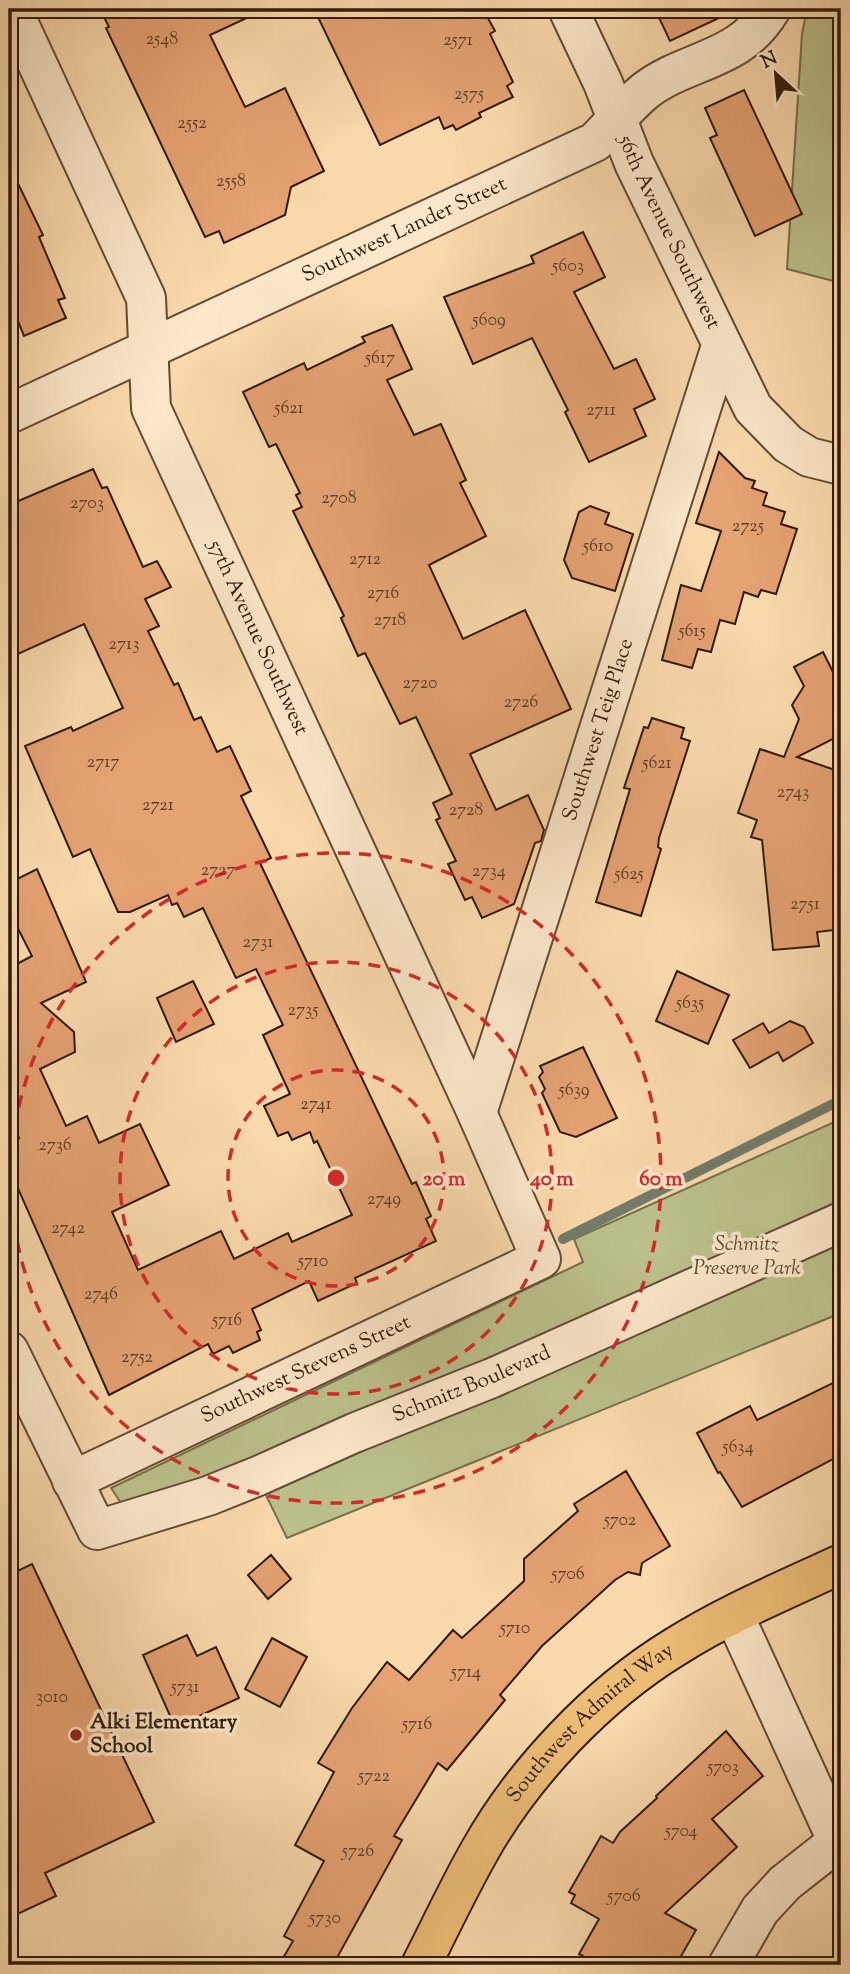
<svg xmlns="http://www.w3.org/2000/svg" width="850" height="1974" viewBox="0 0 850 1974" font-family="'Sorts Mill Goudy',serif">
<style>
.green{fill:#bbc08c;stroke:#766e4c;stroke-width:2}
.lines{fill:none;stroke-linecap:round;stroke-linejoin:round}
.stream{stroke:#737b68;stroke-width:10}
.building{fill:#e5a273;stroke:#301b0b;stroke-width:2}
.minor-casing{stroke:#624b34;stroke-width:42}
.major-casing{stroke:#301b0b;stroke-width:42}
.minor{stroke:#fce7ca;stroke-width:38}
.major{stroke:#edbd76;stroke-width:38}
.ring{fill:none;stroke:#d62828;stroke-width:3.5;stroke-dasharray:12 9}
.poi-dot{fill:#8f2418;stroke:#fce7ca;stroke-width:2.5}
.labels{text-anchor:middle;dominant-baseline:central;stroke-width:7;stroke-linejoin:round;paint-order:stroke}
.number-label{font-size:18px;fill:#5d3d25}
.street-label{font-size:21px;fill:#301b0b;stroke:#fce7ca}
.park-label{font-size:21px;font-style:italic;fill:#5a4d32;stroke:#fce7ca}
.poi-label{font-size:21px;font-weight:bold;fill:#301b0b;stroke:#fce7ca;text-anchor:start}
.centre{fill:#d62828;stroke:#fce7ca;stroke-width:3.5}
.ring-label{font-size:21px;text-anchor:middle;font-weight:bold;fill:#d62828;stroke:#fce7ca;stroke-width:7;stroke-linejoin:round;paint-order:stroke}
</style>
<rect width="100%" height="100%" fill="#fadaad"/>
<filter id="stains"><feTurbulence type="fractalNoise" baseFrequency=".00286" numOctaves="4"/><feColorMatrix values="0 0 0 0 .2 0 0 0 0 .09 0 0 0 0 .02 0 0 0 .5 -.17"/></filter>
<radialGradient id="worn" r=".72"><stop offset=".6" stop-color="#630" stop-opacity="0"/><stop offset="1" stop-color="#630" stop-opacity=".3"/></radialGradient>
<g class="green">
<polygon points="807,9 841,9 841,283 787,269 802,34"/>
<polygon points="841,1119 841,1313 287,1538 253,1469 125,1509 111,1488 583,1262 574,1239"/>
</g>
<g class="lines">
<polyline class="stream" points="563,1239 841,1100"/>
</g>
<g class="building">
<polygon points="100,9 266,9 210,35 245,107 285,88 324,171 291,187 285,215 224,243 219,231 205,237 106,28 109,27"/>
<polygon points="314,9 483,9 495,31 490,34 513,82 507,86 513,97 479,113 481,117 456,130 453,125 444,129 439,117 380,145"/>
<polygon points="655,9 738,9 670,41"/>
<polygon points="744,90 802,214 755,236 710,138 717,135 705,108"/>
<polygon points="9,165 43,235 39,237 65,298 58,300 66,318 24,336 9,299"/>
<polygon points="583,232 605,277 574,292 614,369 636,359 655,399 634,409 646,436 589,462 565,412 568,410 532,338 473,364 444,297 534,263 531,256"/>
<polygon points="392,325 412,369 387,380 414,435 441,424 466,480 460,483 486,536 429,565 463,639 525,610 571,709 470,754 496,810 528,795 544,830 541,841 535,843 514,904 482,918 472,897 465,900 448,864 456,861 436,820 440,818 433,803 452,794 416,717 400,724 365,653 358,656 341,618 344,616 293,511 302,507 296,495 300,493 276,444 269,447 243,392 304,363 307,370 365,342 362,337"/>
<polygon points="719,452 745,478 755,481 752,488 767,493 763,505 785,512 781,524 797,529 776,594 761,590 758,597 744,592 735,624 720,620 711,652 698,649 692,668 662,660 681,585 701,591 721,531 696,523"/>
<polygon points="93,469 102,488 107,487 143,567 157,561 171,587 145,599 159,626 148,631 174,685 178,683 194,720 201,717 217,752 230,746 251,791 241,796 271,858 260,863 412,1184 416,1182 431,1216 426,1219 436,1241 355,1278 357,1283 318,1301 309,1281 252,1309 261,1330 257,1332 260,1340 233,1353 229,1346 213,1354 208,1344 109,1395 9,1168 9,1142 19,1138 9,1114 9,968 32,956 9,911 9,883 37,869 86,982 41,1003 74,1032 75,1052 40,1069 66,1126 87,1116 99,1143 140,1124 169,1185 112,1212 138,1270 221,1231 234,1259 288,1233 292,1242 352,1215 317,1141 314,1143 310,1132 292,1140 288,1132 278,1136 264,1106 290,1094 263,1035 283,1025 256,969 236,978 203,908 184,917 177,903 172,905 168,895 130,912 118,912 90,849 73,857 25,746 71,727 73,731 123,708 84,624 9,658 9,505"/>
<polygon points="590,506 609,513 605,524 633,534 615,591 572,578 564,560 579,512"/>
<polygon points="823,652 841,688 841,735 797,757 841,772 841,929 817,932 819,946 773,950 762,840 751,837 757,820 738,813 760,749 784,757 799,719 792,705 804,686 794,667"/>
<polygon points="652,718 684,728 681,738 690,741 659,838 658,847 661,849 641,916 596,902 630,789 624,788 644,727 648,728"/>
<polygon points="677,971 729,995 708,1044 656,1021"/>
<polygon points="193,981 214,1024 176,1042 157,998"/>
<polygon points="790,1021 804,1027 813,1043 783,1061 778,1052 750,1068 733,1040 763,1023 769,1033"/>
<polygon points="583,1047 617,1118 576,1137 560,1132 542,1093 545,1089 539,1077 543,1072 540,1066"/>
<polygon points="841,1379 841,1455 742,1507 720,1472 718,1473 697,1433 750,1406 757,1420"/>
<polygon points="626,1471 670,1546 642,1563 640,1575 628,1572 615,1580 542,1646 500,1695 505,1700 447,1770 438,1763 394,1836 402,1840 333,1965 279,1965 293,1941 284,1936 324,1861 295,1845 334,1772 318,1763 352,1708 387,1662 409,1680 453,1630 462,1638 524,1581 524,1559 578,1511 574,1504"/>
<polygon points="271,1555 291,1579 268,1599 248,1575"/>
<polygon points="32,1564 154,1822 45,1873 56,1896 9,1918 9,1575"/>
<polygon points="187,1635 197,1656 216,1647 239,1698 175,1727 143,1655"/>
<polygon points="272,1638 307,1657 280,1707 245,1689"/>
<polygon points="726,1731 763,1776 712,1819 737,1847 665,1913 696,1930 676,1965 578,1965 583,1956 579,1954 599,1919 571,1903 575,1895 569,1892 601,1836 613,1843 620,1832 657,1798 656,1796"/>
</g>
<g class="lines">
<g class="minor-casing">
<g id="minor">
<path id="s1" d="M 12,9 L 146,298 L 151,408 L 477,1113 L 541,1259 L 72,1481"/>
<path id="s2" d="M 568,9 L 603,83 L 634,163 L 753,408 L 788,444 L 809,457 L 841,465"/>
<path id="s3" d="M 9,414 L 595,142 C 611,126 627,106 645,91 C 688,58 740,62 771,9"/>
<path id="s4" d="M 477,1113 L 721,346"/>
<path id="s5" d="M 9,1351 L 97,1530 L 208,1496 L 258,1476 L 354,1433 L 492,1378 L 841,1222"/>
<polyline points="734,1615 841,1849"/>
<polyline points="728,1965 760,1910 785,1883 841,1839"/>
</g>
</g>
<g class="major-casing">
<g id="major">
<path id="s6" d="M 421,1965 C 440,1928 458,1889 479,1852 C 523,1773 598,1694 675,1647 C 727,1614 785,1590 841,1564"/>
</g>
</g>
<use href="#minor" class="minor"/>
<use href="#major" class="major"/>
</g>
<g class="ring">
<circle cx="336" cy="1178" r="108"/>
<circle cx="336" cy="1178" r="216"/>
<circle cx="336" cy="1178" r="325"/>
</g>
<circle class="poi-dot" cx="76" cy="1735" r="7"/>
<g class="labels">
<g class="number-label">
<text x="162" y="40">2548</text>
<text x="458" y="41">2571</text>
<text x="469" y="95">2575</text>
<text x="192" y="124">2552</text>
<text x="231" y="182">2558</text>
<text x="568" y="267">5603</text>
<text x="489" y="321">5609</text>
<text x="380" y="359">5617</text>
<text x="289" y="409">5621</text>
<text x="601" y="411">2711</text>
<text x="339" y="499">2708</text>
<text x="87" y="504">2703</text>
<text x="748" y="527">2725</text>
<text x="598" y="547">5610</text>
<text x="365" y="560">2712</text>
<text x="383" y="594">2716</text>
<text x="390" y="621">2718</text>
<text x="692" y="632">5615</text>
<text x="124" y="645">2713</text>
<text x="420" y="684">2720</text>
<text x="521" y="703">2726</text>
<text x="103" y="763">2717</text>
<text x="657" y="764">5621</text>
<text x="793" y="793">2743</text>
<text x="158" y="806">2721</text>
<text x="466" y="811">2728</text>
<text x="218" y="871">2727</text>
<text x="489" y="872">2734</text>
<text x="629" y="875">5625</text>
<text x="805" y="905">2751</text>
<text x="258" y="943">2731</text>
<text x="690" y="1004">5635</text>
<text x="303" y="1011">2735</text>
<text x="574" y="1091">5639</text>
<text x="316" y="1105">2741</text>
<text x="55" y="1146">2736</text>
<text x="384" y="1200">2749</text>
<text x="68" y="1229">2742</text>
<text x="313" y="1262">5710</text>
<text x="101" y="1295">2746</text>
<text x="227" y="1321">5716</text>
<text x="137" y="1358">2752</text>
<text x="738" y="1448">5634</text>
<text x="620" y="1521">5702</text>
<text x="568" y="1575">5706</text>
<text x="515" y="1629">5710</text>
<text x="466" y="1673">5714</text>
<text x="185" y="1688">5731</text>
<text x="52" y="1698">3010</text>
<text x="417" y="1725">5716</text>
<text x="723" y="1768">5703</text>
<text x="374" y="1777">5722</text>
<text x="681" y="1832">5704</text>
<text x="358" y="1852">5726</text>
<text x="624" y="1897">5706</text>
<text x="325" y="1919">5730</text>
</g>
<g class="street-label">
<text stroke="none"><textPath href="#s3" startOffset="436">Southwest Lander Street</textPath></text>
<text stroke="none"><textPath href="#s2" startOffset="245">56th Avenue Southwest</textPath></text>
<text stroke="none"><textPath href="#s1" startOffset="682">57th Avenue Southwest</textPath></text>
<text stroke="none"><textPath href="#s4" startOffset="402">Southwest Teig Place</textPath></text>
<text transform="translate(306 1370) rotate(-25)">Southwest Stevens Street</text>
<text stroke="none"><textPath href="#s5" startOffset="602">Schmitz Boulevard</textPath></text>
<text stroke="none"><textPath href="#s6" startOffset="299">Southwest Admiral Way</textPath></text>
</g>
<g class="park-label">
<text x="747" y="1245">Schmitz<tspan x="747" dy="24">Preserve Park</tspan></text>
</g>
<g class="poi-label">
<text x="90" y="1723">Alki Elementary<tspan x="90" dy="24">School</tspan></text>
</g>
</g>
<circle cx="336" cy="1178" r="10" class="centre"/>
<g class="ring-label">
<text x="444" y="1185">20 m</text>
<text x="552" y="1185">40 m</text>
<text x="661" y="1185">60 m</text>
</g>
<rect width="850" height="1974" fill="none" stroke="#fadaad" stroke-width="35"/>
<rect x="10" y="10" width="829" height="1953" fill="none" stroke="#301b0b" stroke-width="3.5"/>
<rect x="18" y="18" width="815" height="1939" fill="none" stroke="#301b0b" stroke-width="2"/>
<g transform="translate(776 74) rotate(334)" stroke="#fce7ca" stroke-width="5" paint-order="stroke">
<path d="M0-5L12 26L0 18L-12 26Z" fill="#301b0b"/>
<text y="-10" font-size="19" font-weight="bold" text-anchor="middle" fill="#301b0b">N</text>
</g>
<rect width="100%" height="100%" filter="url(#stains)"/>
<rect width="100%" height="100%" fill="url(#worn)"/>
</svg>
